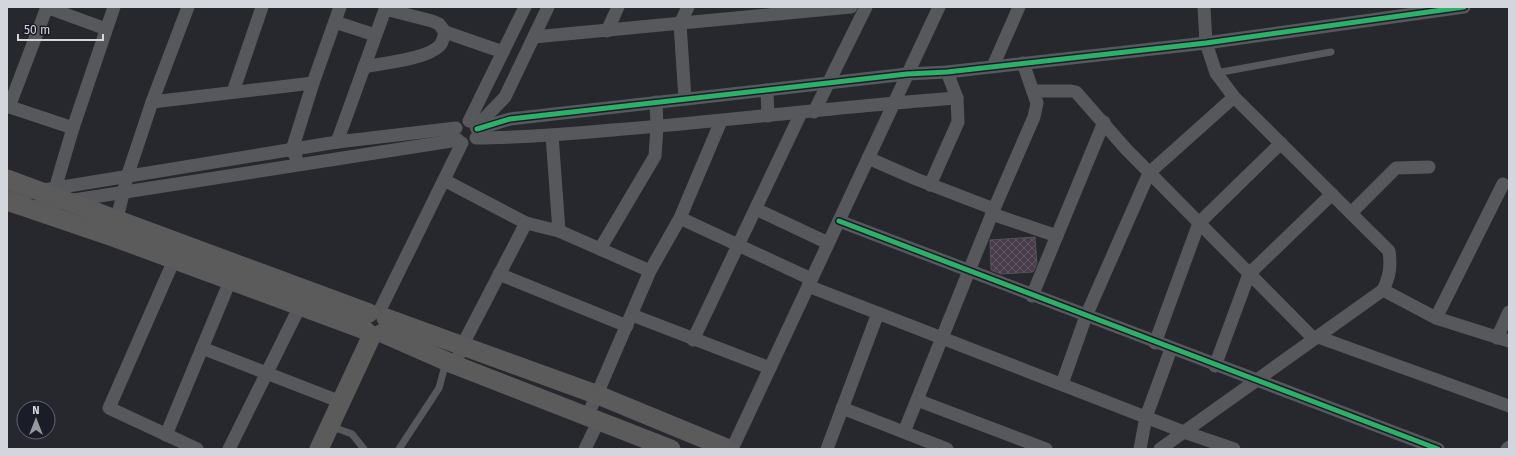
<svg xmlns="http://www.w3.org/2000/svg" width="1516" height="456" viewBox="0 0 1516 456" font-family="'Fira Sans',sans-serif">
<style>
.building{fill:url(#building-cross-hatch);stroke:#545357}
.lines{fill:none;stroke-linecap:round;stroke-linejoin:round}
.lane{stroke:#56585c;stroke-width:7}
.street{stroke:#56585c;stroke-width:13}
.secondary{stroke:#5c5b5c;stroke-width:19}
.cycleway-casing{stroke:#1a1d28;stroke-width:8}
.cycleway{stroke:#2db169;stroke-width:5}
</style>
<defs>
<pattern id="building-cross-hatch" width="8" height="8" patternUnits="userSpaceOnUse"><rect width="8" height="8" fill="#483c4a"/><path d="M0 0l8 8M0 8l8-8" fill="none" stroke="#625764"/></pattern>
</defs>
<rect width="100%" height="100%" fill="#26282e"/>
<polygon class="building" points="1035,237 1037,264 1033,272 1001,274 991,270 990,240"/>
<g class="lines">
<g class="lane">
<polyline points="1216,73 1331,52"/>
<polyline points="330,426 352,434 364,449"/>
<polyline points="399,449 439,388 446,362"/>
</g>
<g class="street">
<polyline points="46,7 106,29"/>
<polyline points="335,22 375,35"/>
<polyline points="607,31 618,7"/>
<polyline points="445,32 503,52"/>
<polyline points="534,37 851,7"/>
<polyline points="993,66 1019,7"/>
<path d="M 364,67 C 383,63 430,59 441,44 C 443,40 444,36 445,32 L 439,24 L 432,21 L 385,9"/>
<polyline points="767,90 768,116"/>
<polyline points="1033,91 1071,91 1076,92 1126,149 1314,339"/>
<polyline points="233,92 262,7"/>
<polyline points="685,99 680,24 688,7"/>
<polyline points="152,102 313,83"/>
<polyline points="7,106 73,128"/>
<polyline points="9,107 47,7"/>
<polyline points="814,112 866,7"/>
<polyline points="469,121 525,7"/>
<polyline points="476,127 505,97 548,7"/>
<polyline points="477,129 510,119 907,74 947,72 1206,43 1464,7"/>
<polyline points="552,135 559,231"/>
<path d="M 476,138 C 522,138 567,134 613,130 C 728,121 842,106 957,98"/>
<polyline points="337,142 386,7"/>
<polyline points="296,157 292,150 313,83 340,7"/>
<polyline points="868,158 916,179 994,209"/>
<polyline points="444,180 526,223 559,231 650,271"/>
<polyline points="930,185 958,122 957,98 947,72"/>
<polyline points="55,189 73,128 114,7"/>
<polyline points="7,196 337,142 456,128"/>
<polyline points="29,207 458,140"/>
<polyline points="756,209 828,243"/>
<polyline points="1351,213 1396,168 1429,167"/>
<polyline points="992,214 1057,236"/>
<polyline points="680,218 811,279"/>
<polyline points="839,221 1438,449"/>
<polyline points="115,227 127,177 152,102 188,7"/>
<polyline points="600,249 655,156 657,127 656,102"/>
<polyline points="174,260 109,408 197,449"/>
<polyline points="499,274 627,326"/>
<polyline points="808,286 1184,432 1234,449"/>
<polyline points="1383,290 1436,318 1509,341"/>
<polyline points="1032,296 1104,122"/>
<polyline points="379,312 462,143"/>
<polyline points="632,315 770,368"/>
<polyline points="1436,318 1503,184"/>
<polyline points="1318,337 1509,406"/>
<polyline points="1497,338 1509,312"/>
<polyline points="693,340 801,113"/>
<polyline points="1155,343 1199,223 1281,143"/>
<polyline points="202,348 341,402"/>
<polyline points="455,365 462,346 526,223"/>
<polyline points="1215,366 1249,274 1332,194"/>
<polyline points="1062,384 1086,316 1149,173 1234,97"/>
<polyline points="917,400 1046,449"/>
<polyline points="842,408 947,449"/>
<polyline points="588,415 650,271 680,218 721,121"/>
<polyline points="904,432 994,209 1034,117 1037,103 1023,63"/>
<polyline points="166,435 230,281"/>
<polyline points="229,449 300,306"/>
<polyline points="585,449 599,420"/>
<polyline points="732,449 939,7"/>
<polyline points="827,449 878,313"/>
<polyline points="1140,449 1146,417 1171,349"/>
<path d="M 1160,449 L 1383,290 C 1390,276 1391,266 1389,251 L 1234,97 L 1216,73 L 1206,43 L 1204,7"/>
<polyline points="1507,449 1509,447"/>
</g>
<g class="secondary">
<polyline points="7,179 369,313"/>
<polyline points="7,201 113,237 365,330"/>
<polyline points="386,318 598,395 729,449"/>
<polyline points="382,333 455,365 671,449"/>
<polyline points="319,449 372,335"/>
</g>
<g class="cycleway-casing">
<g id="cycleway">
<polyline points="477,129 510,119 907,74 947,72 1206,43 1464,7"/>
<polyline points="839,221 1438,449"/>
</g>
</g>
<use href="#cycleway" class="cycleway"/>
</g>
<rect width="1516" height="456" fill="none" stroke="#d4d6de" stroke-width="16"/>
<g transform="translate(36 420)"><circle r="19" fill="#1a1d28" stroke="#646771"/>
<path d="M0-3L7 15L0 10L-7 15Z" fill="#9799a0"/>
<text y="-6" font-size="11" font-weight="bold" text-anchor="middle" fill="#d4d6de">N</text>
</g>
<path d="M18 34v6h85v-6" fill="none" stroke="#d4d6de" stroke-width="2"/>
<text x="24" y="34" font-size="12" fill="#d4d6de" stroke="#1a1d28" stroke-width="3" paint-order="stroke">50 m</text>
</svg>
